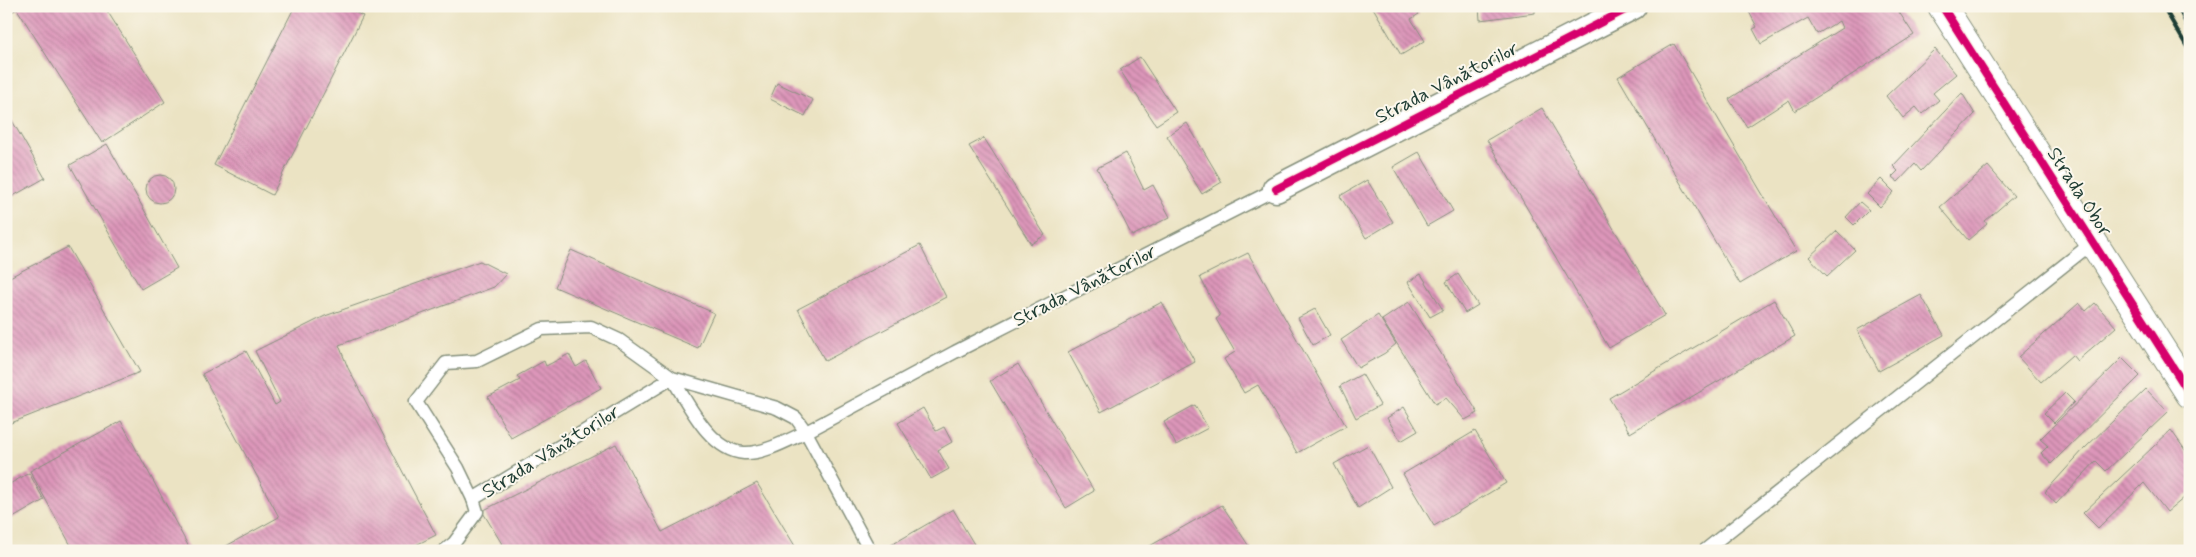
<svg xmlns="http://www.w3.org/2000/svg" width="2196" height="557" viewBox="0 0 2196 557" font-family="Mynerve,sans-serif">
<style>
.building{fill:url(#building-back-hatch)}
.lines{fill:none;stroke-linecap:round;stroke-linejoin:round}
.service-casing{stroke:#85907c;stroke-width:15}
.minor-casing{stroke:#85907c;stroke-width:29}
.tertiary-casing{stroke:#85907c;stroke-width:30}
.service{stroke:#fff;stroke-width:12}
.minor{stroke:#fff;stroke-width:26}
.tertiary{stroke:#fff;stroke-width:28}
.rail{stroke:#1f3d34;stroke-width:4}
.cycleway-casing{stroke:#fbf7ec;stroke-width:11}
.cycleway{stroke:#d6006c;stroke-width:8}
.labels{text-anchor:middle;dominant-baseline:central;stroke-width:4;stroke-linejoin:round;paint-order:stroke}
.street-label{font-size:20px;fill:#1f3d34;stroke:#fbf7ec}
</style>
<defs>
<pattern id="building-back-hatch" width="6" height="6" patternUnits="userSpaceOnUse" patternTransform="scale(1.25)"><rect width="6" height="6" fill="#dd96ba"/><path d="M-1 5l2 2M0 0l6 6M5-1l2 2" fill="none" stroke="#b37c98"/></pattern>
</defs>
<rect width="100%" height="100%" fill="#fbf7ec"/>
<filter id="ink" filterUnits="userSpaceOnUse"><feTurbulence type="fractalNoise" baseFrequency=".02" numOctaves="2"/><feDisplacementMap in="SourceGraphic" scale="10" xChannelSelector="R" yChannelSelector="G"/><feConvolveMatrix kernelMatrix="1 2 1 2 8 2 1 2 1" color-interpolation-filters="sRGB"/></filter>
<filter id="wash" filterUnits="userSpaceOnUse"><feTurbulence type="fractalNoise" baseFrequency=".0096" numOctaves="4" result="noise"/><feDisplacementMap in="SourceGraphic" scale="20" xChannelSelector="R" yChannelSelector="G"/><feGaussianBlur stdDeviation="1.12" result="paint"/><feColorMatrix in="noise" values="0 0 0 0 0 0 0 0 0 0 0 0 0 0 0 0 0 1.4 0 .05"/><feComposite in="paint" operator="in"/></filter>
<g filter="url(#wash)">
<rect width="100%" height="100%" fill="#ebe3c3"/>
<g id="blocks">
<g class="building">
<polygon points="6,6 104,6 165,102 102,143 17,9 6,15"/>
<polygon points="295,6 343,6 363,16 272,195 214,165"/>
<polygon points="1372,6 1414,6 1419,14 1411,19 1425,41 1401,55"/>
<polygon points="1479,6 1535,6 1535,13 1480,20"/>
<polygon points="1746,6 1895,6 1914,35 1795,111 1789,100 1747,127 1729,99 1842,28 1839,21 1817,34 1808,18 1761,44 1753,29 1757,27"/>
<polygon points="1674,44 1796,251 1740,284 1618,77"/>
<polygon points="1935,49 1956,74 1933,93 1939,100 1922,114 1916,107 1903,118 1886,96"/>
<polygon points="1140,57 1176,112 1156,125 1120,70"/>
<polygon points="777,83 813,100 805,116 770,99"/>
<polygon points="1962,93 1975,114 1921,171 1915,164 1898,182 1892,177 1898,171 1893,166"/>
<polygon points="1542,108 1665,315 1609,348 1487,140"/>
<polygon points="6,110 45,178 6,200"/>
<polygon points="1187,123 1222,182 1202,194 1167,136"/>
<polygon points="984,138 1045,235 1031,244 969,146"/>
<polygon points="107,144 177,268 141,289 70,165"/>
<polygon points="1419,152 1453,211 1427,226 1393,167"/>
<polygon points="1126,153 1144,190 1153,185 1170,217 1132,236 1097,168"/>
<polygon points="1988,166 2014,196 1985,221 1987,224 1968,240 1940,207"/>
<circle cx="160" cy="189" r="14"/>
<polygon points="1881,179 1894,192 1880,207 1867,194"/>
<polygon points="1367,180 1393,222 1366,238 1340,196"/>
<polygon points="1860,202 1869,210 1854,225 1846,217"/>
<polygon points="1837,231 1855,250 1827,276 1809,257"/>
<polygon points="920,245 946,297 825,361 798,309"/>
<polygon points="68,247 140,372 6,425 6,279"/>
<polygon points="571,250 714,313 698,348 555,287"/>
<polygon points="1248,253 1346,426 1297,453 1258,385 1244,393 1224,359 1235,352 1216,319 1220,316 1200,277"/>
<polygon points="480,261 506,274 494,287 339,345 348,368 436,535 404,551 217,551 279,517 202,374 246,351 275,405 280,402 255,351 325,316"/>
<polygon points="1421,274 1443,310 1430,317 1408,282"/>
<polygon points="1458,274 1478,305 1465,313 1446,282"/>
<polygon points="1921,295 1944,335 1879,371 1857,330"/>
<polygon points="1774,300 1795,336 1630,433 1609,398"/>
<polygon points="1162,302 1195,362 1101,412 1068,352"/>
<polygon points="1409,302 1478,413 1465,420 1446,398 1435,404 1382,320"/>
<polygon points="2079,303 2086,311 2095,303 2116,327 2077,361 2072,355 2041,382 2018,357"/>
<polygon points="1315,309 1330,335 1313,345 1298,318"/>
<polygon points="1378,315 1396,344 1385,353 1358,368 1341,340"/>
<polygon points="569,354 576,367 586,361 601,388 511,438 488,397 520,380 517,376 544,361 546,366"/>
<polygon points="2122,358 2140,376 2051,464 2041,453 2048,446 2040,439"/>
<polygon points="1018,364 1094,491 1066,508 990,381"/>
<polygon points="1362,374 1380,405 1356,418 1340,386"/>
<polygon points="2146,389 2168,412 2106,471 2096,461 2056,504 2045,492 2084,449"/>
<polygon points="2065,393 2074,402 2054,423 2044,413"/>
<polygon points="1195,405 1208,428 1176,445 1164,422"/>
<polygon points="1404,407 1418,431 1401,441 1387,418"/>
<polygon points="923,408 936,431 944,427 952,442 938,450 949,469 931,479 898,423"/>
<polygon points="121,421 191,551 74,551 30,471"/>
<polygon points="2171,430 2190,457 2190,493 2167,512 2144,483 2098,528 2083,513"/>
<polygon points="1475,431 1506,483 1434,526 1403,474"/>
<polygon points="616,444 662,532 757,483 798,551 490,551 502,544 482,511"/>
<polygon points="1368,445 1391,487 1358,508 1334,464"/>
<polygon points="29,473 44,500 6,522 6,486"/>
<polygon points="1222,505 1252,551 1141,551"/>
<polygon points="953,509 978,551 881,551"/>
</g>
</g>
</g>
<g filter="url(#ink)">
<use href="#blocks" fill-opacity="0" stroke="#85907c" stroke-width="1"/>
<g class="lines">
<g class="service-casing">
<g id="service">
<polyline points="444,551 454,543 477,512 473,499"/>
<path d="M 870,551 L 806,432 C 788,440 764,454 744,453 C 710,451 688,403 672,378 L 473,499 L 458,468 L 416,402 L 446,363 L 477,361 L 542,329 L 591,327 L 619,340 L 672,378 L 777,408 L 796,418 L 806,432 L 955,352 L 1276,189"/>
<polyline points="1704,551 2092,243"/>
</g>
</g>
<g class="minor-casing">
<polyline id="minor" points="1276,189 1633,6"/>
</g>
<g class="tertiary-casing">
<polyline id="tertiary" points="1942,6 2190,394"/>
</g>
<use href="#service" class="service"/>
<use href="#minor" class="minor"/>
<use href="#tertiary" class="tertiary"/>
<g class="rail">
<polyline points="2163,6 2190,52"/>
<polyline points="2178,6 2190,33"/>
</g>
<g class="cycleway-casing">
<g id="cycleway">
<polyline points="1942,6 2190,394"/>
<polyline points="1276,189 1633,6"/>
</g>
</g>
<use href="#cycleway" class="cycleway"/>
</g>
</g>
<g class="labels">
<g class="street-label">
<text transform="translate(1447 83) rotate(-27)">Strada Vânătorilor</text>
<text transform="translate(2079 192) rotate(57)">Strada Obor</text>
<text transform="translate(1085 286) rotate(-27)">Strada Vânătorilor</text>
<text transform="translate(551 452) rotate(-32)">Strada Vânătorilor</text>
</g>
</g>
<rect width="2196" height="557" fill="none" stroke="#fbf7ec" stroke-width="25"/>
</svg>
